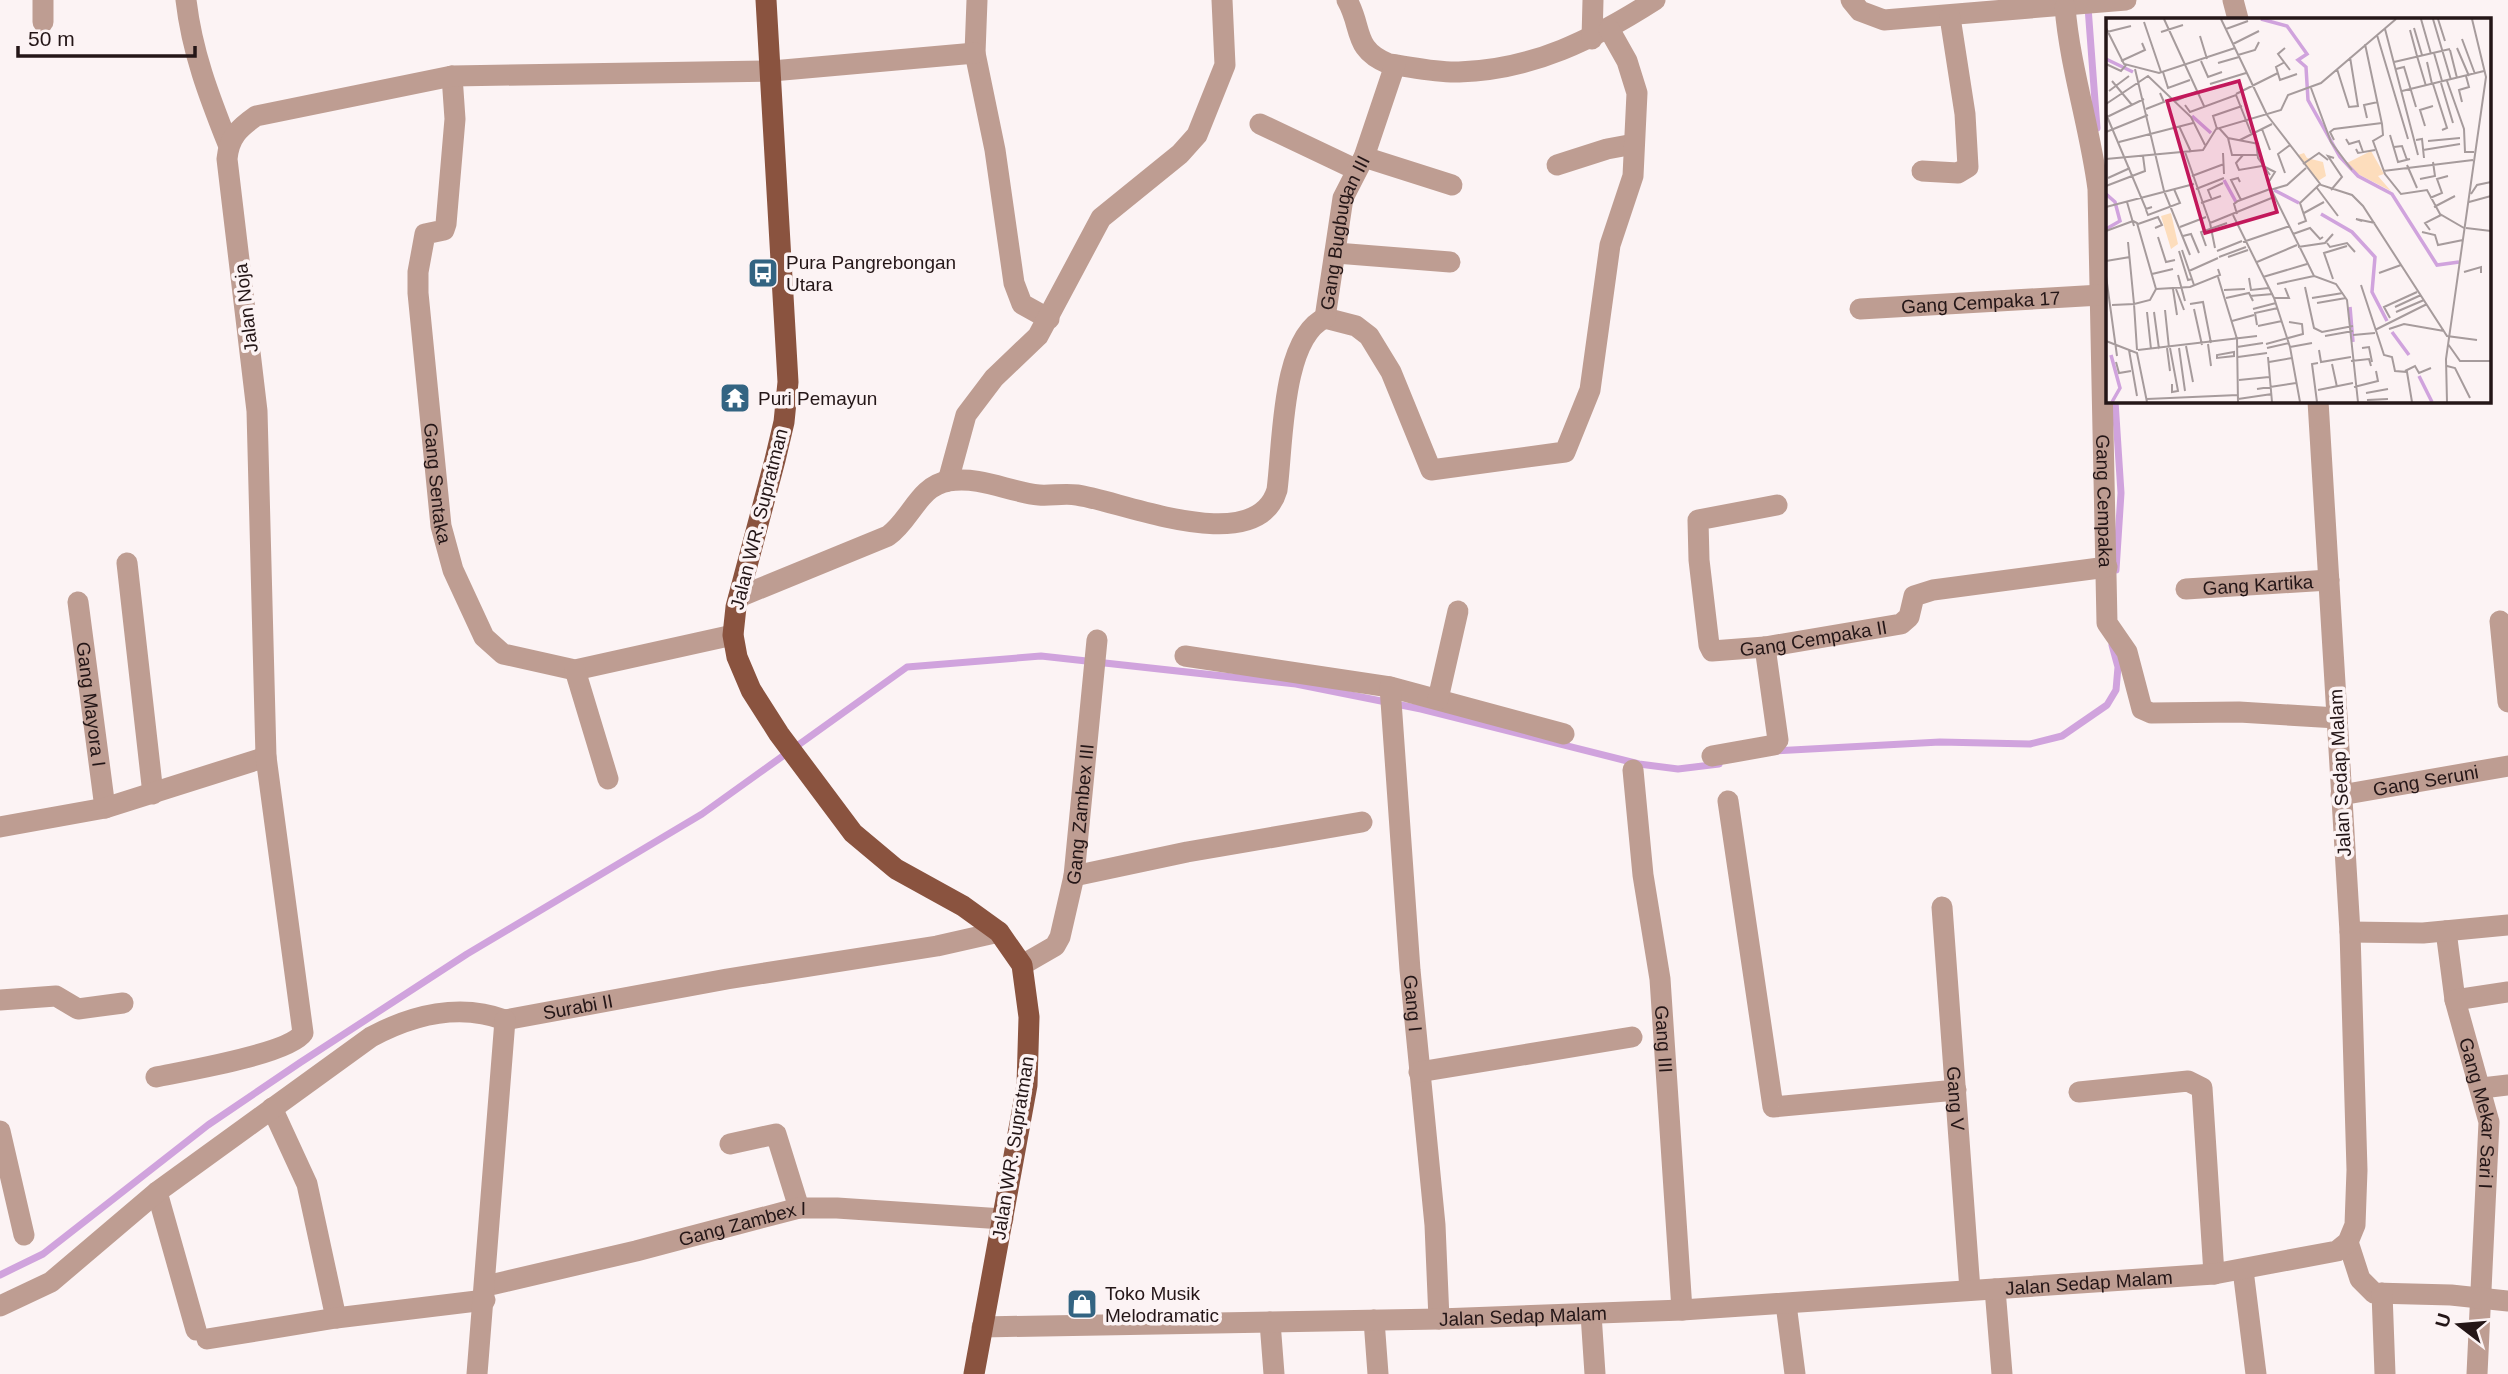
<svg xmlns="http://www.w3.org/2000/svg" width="2508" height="1374" viewBox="0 0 2508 1374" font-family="Arial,sans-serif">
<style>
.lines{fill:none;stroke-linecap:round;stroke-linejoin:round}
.stream{stroke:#d0a3dd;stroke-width:7}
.minor{stroke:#be9d92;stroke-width:21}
.major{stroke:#8a533f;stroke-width:21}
.labels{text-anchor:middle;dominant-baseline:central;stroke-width:7;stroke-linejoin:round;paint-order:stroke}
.street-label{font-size:19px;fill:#241617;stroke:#fcf3f4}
.poi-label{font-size:19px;fill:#241617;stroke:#fcf3f4;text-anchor:start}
.inset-river{fill:none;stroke:#d0a3dd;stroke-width:3.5}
.inset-road{fill:none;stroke:#a69b9c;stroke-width:2}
.view{fill:#c2185b;fill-opacity:0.15;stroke:#c2185b;stroke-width:3.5}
.inset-edge{fill:none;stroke:#241617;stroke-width:3.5}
</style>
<rect width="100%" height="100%" fill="#fcf3f4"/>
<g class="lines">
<g class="stream">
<polyline points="2088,7 2097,128"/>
<polyline points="2115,401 2121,493 2116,570"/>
<polyline points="1774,751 1940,742 2030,744 2062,736 2107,705 2116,690 2118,667 2112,645"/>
<polyline points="0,1275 43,1254 208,1125 301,1062 467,954 702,814 907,667 1041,656 1296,684 1421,709 1639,764 1678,769 1719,764"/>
</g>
<g class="minor">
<polyline points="43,0 43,22"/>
<path d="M 186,0 C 192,52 209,96 228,144"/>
<polyline points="977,0 975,53 995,150 1014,283 1022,304 1049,319"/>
<path d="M 1347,0 C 1363,28 1352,49 1389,64 C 1412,67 1436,73 1459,72 C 1533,70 1594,39 1655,0"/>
<polyline points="1851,0 1860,11 1884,20 2126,0"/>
<polyline points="2233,0 2238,19"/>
<path id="s1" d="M 2065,7 C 2070,68 2090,127 2098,189 L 2107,623 L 2127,652 L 2142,709 L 2151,713 L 2239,712 L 2337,718"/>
<polyline points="1592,39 1593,0"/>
<path id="s2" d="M 452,76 L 455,119 L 446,224 L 444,230 L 425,234 L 418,272 L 418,293 L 441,526 L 453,570 L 484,637 L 503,654 L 575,670 L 733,635"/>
<polyline points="1260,124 1355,169"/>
<polyline points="1364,157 1452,185"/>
<polyline points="1557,165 1607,149 1634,144"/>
<polyline points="1922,171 1958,173 1968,167 1965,114 1950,17"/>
<polyline points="1336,253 1450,262"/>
<path id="s3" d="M 1860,309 L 2101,295"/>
<polyline points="1325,318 1356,326 1369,336 1391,372 1431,470 1565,452 1590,390 1610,245 1633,176 1637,93 1627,61 1609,29"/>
<path id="s4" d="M 1325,318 L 1343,198 L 1364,157 L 1395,65"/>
<polyline points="948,481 966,415 994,378 1038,336 1101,218 1180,154 1197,135 1225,65 1222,0"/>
<path id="s5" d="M 1777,505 L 1698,520 L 1699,560 L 1709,645 L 1712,651 L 1765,647 L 1901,624 L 1909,617 L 1914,596 L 1933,590 L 2107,567"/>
<polyline points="127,563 153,794"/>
<path id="s6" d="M 2186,589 L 2329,580"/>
<path d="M 739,597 L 888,536 C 911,520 919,485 949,481 C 981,476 1009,492 1039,495 C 1051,496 1064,493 1077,495 C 1124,502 1257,559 1277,490 C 1283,446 1281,338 1325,318"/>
<path id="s7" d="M 78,602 L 105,808"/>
<polyline points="2500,621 2508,702"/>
<polyline points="1185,656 1390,687 1564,734"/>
<polyline points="575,670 608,779"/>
<path id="s8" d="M 1390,687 L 1410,970 L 1435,1225 L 1439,1319"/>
<polyline points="1438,699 1458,611"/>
<polyline points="1712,756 1774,745 1778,740 1765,647"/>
<path id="s9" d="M 1633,770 L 1643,875 L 1660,979 L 1682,1310"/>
<path id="s10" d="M 2341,795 L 2508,766"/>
<polyline points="1728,801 1773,1107 1956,1090"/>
<polyline points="0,827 105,808 266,757"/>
<polyline points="1074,876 1187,852 1362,822"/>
<path id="s11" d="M 1942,907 L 1970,1290"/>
<path id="s12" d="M 2446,931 L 2455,1000 L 2489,1122 L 2477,1374"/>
<polyline points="2350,932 2423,933 2508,925"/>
<path id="s13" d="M 1022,965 L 1055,946 L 1060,937 L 1074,876 L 1097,640"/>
<polyline points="0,1000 56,996 78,1009 123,1003"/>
<polyline points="2455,1000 2508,992"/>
<path id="s14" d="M 505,1020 L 727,979 L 937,946 L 999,932"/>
<polyline points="1419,1072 1632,1037"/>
<path d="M 156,1077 C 185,1071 289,1054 303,1033 L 266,757 L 257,411 L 227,159 C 229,137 239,128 256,116 L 452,76 L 772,71 L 975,53"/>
<polyline points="2482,1088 2508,1085"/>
<polyline points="2079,1092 2188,1081 2202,1088 2214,1274"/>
<polyline points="272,1108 307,1184 336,1318"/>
<polyline points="0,1131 24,1235"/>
<polyline points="730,1144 776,1134 799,1208"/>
<polyline points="157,1192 196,1330"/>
<polyline points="2348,1242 2360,1279 2374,1293 2451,1295 2508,1301"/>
<polyline points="2243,1270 2256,1374"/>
<path id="s15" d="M 486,1286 L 636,1251 L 799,1208 L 837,1208 L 1003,1219"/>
<polyline points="1995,1289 2002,1374"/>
<polyline points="2382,1293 2385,1374"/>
<polyline points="1786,1304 1795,1374"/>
<path d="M 0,1306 L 51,1282 L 157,1192 L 371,1037 C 412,1015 460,1003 505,1020"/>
<polyline points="1591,1314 1595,1374"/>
<polyline points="1374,1320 1378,1374"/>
<polyline points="1270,1322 1274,1374"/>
<path id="s16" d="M 982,1327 L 1439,1319 L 1682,1310 L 2214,1274 L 2337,1251 L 2348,1242 L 2355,1225 L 2357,1170 L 2350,932 L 2318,401"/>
<polyline points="207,1339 336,1318 485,1300"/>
<polyline points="477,1374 505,1020"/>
</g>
<polyline class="major" points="766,0 788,382 784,422 775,460 736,607 733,635 737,657 751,690 779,734 853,833 896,869 963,906 999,932 1022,965 1029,1017 1027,1085 974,1374"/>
</g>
<defs>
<g id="bus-square" transform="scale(1.575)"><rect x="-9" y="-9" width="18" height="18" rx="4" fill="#336482" stroke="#fcf3f4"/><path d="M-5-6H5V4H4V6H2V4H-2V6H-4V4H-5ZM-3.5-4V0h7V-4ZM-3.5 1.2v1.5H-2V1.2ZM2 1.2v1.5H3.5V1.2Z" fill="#fff"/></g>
<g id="temple-square" transform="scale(1.575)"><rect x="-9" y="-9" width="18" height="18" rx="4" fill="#336482" stroke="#fcf3f4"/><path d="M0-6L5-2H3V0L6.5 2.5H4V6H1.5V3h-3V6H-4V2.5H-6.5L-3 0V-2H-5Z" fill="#fff"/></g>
<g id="shop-square" transform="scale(1.575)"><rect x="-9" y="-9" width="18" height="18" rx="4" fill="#336482" stroke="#fcf3f4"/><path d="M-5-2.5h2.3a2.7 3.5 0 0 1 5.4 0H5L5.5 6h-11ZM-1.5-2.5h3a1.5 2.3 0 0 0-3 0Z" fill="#fff"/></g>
</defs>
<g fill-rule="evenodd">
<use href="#bus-square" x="763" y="273"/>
<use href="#temple-square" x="735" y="398"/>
<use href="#shop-square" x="1082" y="1304"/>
</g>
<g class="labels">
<g class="street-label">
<text stroke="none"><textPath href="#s4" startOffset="88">Gang Bugbugan III</textPath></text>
<text stroke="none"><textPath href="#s3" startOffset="121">Gang Cempaka 17</textPath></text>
<text transform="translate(246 308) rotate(-97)">Jalan Noja</text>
<text stroke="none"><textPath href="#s2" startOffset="425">Gang Sentaka</textPath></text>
<text stroke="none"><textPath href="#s1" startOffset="497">Gang Cempaka</textPath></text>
<text transform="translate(759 519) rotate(-76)">Jalan WR. Supratman</text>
<text stroke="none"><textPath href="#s6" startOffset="72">Gang Kartika</textPath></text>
<text stroke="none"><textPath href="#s5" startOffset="315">Gang Cempaka II</textPath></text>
<text stroke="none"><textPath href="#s7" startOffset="103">Gang Mayora I</textPath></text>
<text transform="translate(2340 773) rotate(-93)">Jalan Sedap Malam</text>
<text stroke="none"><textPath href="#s10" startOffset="86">Gang Seruni</textPath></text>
<text stroke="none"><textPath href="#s13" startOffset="173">Gang Zambex III</textPath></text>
<text stroke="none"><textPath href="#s8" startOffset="317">Gang I</textPath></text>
<text stroke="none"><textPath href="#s14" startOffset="74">Surabi II</textPath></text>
<text stroke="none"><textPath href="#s9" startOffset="271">Gang III</textPath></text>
<text stroke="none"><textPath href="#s11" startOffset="192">Gang V</textPath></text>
<text stroke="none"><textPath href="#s12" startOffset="186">Gang Mekar Sari I</textPath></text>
<text transform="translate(1013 1148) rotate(-81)">Jalan WR. Supratman</text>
<text stroke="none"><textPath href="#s15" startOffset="264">Gang Zambex I</textPath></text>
<text stroke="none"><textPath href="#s16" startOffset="1108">Jalan Sedap Malam</textPath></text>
<text stroke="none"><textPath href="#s16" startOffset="541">Jalan Sedap Malam</textPath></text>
</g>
<g class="poi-label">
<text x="786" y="262">Pura Pangrebongan<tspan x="786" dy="22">Utara</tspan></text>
<text x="758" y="398">Puri Pemayun</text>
<text x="1105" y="1293">Toko Musik<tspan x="1105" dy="22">Melodramatic</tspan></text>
</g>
</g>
<g transform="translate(2106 18)">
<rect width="385" height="385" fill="#fcf3f4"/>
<path d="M 265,133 L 278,156 L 272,158 L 285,173 L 248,154 L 241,145 ZM 198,135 L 201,140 L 217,144 L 220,158 L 212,163 L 192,137 ZM 65,195 L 72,226 L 65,231 L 55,198 Z" fill="#fdddbc"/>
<path class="inset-river" d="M 155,1 L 181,8 L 201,36 L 192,42 L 200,49 L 202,82 L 234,139 L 252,158 L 286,176 L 331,247 L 353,244M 0,41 L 27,54M 86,98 L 105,115M 118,162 L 130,184M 168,172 L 193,185M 0,176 L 9,184 L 14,203 L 0,211M 215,196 L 246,214 L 269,239 L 266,274 L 281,303M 244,289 L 247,324M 286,314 L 303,337M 5,337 L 14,370 L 6,384M 313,358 L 326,384"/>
<path class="inset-road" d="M 58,1 L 98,88M 115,1 L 161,97M 315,1 L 325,36M 327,1 L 345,62M 332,1 L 339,23M 38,4 L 55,54M 0,10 L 18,46 L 53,55 L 129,30M 308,10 L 316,37M 120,11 L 142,3M 279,11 L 312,137M 304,12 L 311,38M 1,14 L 25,8M 55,14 L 77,7M 271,17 L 302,121M 94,18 L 101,41M 356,21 L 369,56M 127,26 L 153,13M 259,26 L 276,106 L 277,117 L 267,123 L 279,156 L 295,176 L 321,172 L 334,196 L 358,210M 179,30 L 172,36 L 184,52M 351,30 L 363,58M 344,32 L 351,60M 328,35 L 336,63M 132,37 L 149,32 L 153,24M 311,38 L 320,68M 15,43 L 39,32 L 36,25M 95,43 L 102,59 L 116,54M 179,44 L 170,49 L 174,62 L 191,56M 288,44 L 344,31M 321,44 L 326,66M 112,45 L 133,39M 0,46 L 15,53 L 20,47M 29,51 L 58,173 L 84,237M 231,51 L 243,89 L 252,88 L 244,39M 290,51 L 298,49 L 310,89M 57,54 L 62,70 L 84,62M 6,63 L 26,87M 341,63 L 358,111 L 359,134 L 368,134M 335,65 L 347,105M 104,66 L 140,55M 327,66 L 341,110 L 336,112M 205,70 L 225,124 L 246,152M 3,73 L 23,58M 296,73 L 378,53M 130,76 L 172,55M 69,83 L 90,74M 356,84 L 353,72 L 363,69 L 360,58M 0,86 L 42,58 L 85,99 L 99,127M 79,87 L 84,94 L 130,77 L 145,115M 40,91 L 58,84 L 54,75M 0,96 L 40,191 L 46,189M 161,97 L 215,167 L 246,177 L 257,188 L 341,318 L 371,322M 1,99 L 38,81M 261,100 L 258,87 L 272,84M 73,108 L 85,134M 319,108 L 314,92 L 327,88M 113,110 L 122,120 L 153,126M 111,111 L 107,98 L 136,88M 156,111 L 164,132M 0,114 L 42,97M 149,114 L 152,140 L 164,157M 284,117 L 292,144 L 304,141M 122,120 L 126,137 L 151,137M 240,121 L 243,126 L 253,123 L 257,134M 228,122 L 224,114 L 228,111 L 276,105M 310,122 L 316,121 L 318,140M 132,123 L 166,106M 322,123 L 354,120M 13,124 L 87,105M 288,129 L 296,128 L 301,142M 250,131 L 252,135 L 269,132M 317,132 L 354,126M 79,134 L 104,205M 117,135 L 118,156M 137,137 L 130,145 L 133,152 L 156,148M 0,141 L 97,132 L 110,111 L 175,92 L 182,77 L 215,65 L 290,1M 197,146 L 213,135 L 222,142M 155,147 L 169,154 L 162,165 L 208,258 L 230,266 L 241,282 L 252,384M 301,147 L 311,170M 277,153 L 367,142M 179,155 L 172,136 L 184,127M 86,158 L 118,146M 2,160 L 24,150M 314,161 L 329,158 L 327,144M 134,164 L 132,160 L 125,162 L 135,182M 0,168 L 39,153 L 37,138M 211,170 L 232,198M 90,171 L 118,160M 164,172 L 181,167 L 200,150M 225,172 L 236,159 L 222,138 L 228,140M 365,176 L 371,167 L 385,164M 324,180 L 336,175 L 331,161 L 342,158M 106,182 L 102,172 L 117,165M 21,184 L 28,208M 363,184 L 385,178M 95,185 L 115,178M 0,189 L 88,166M 328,189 L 349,178M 40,192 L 42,197 L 74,185 L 68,171M 198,195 L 218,184M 131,196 L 128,186 L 132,183 L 164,171M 127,197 L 168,280 L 184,329 L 194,384M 27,203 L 31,205 L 50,271M 256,203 L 250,201 L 269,205M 104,205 L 168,179M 104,205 L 109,230M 32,206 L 52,199 L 56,207 L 49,210M 192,206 L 200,203 L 194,185 L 214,166M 74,209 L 100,199M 360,210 L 385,213M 324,212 L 319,205 L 335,197M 0,213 L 27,203M 316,214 L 329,217 L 332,227 L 357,222M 187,216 L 204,210 L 214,221 L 217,219M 77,218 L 85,216 L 93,235M 52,219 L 60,244 L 69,242M 137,224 L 184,208M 221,225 L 224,229 L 241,225 L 249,234M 100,228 L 95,214 L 121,205M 192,229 L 219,225 L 227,216M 76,232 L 88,267M 73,233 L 82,262 L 86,261M 111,233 L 136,223M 113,239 L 140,229M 122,239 L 142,232M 0,243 L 24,239M 151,244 L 191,227M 83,253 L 112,240M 358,254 L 375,249 L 375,255M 273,255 L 295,247M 46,256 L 67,251M 72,257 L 79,283M 0,258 L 11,338M 112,259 L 131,321 L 132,384M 157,259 L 201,246M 143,260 L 145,272 L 163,270M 227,261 L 218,235 L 241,228M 171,266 L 208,258M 255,267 L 278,337 L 286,339 L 289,353 L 301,354 L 306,384M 199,269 L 208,310 L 216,314 L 247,308M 50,271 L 84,269 L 114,257 L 112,251M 67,271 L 71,297M 70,271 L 78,292M 118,272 L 139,271M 144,278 L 167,276M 120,280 L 143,275 L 147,283M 168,280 L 183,280 L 179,270M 206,280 L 237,275M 211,285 L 240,280M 84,286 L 97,284 L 105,325M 6,287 L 28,286 L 22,224M 289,289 L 315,277M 88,291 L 96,327M 147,291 L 170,285M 59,292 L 63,330M 41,294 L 45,331M 48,294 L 53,331M 290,294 L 318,282M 284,300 L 278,289 L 311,274M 126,303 L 148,297M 151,307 L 149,295 L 172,290M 152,308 L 176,303M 283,311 L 298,306 L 338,313M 269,312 L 321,286M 247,317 L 269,315M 219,318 L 247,313M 0,323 L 31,335 L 41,384M 102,326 L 105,348M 160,326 L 197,316 L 196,306 L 183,304M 342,326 L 354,343 L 385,343M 80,328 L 87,364M 131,329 L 157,325M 184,329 L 206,325M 61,330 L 64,353M 64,330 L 72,373 L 66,374 L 66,366M 73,330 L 79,373M 161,330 L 183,325M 256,330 L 263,329 L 266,344M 23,332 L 31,378M 31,332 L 28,286 L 44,282 L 50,271M 32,332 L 151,318M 213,332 L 215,344 L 245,339M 128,334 L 128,338 L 111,340 L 111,337 ZM 132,339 L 161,335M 162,339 L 166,384M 245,343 L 263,341 L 265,348M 10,344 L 13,355 L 25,353M 163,344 L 186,340M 226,346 L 231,369M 341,348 L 349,350 L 364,380M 299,353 L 309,348 L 313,355 L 325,350M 133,362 L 163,359M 248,369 L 272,363 L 270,353M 151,371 L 190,365M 212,372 L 247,365M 260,375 L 282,371M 41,381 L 132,377M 132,381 L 166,376M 261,382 L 282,381M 211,384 L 206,346 L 212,345M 341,384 L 340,341 L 380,59 L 366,1"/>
<path class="view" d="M 133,63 L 171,194 L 99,215 L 61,83 Z"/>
<rect width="385" height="385" class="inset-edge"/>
</g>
<g transform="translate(2459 1325) rotate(286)" stroke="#fcf3f4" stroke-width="5" paint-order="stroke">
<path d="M0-5L12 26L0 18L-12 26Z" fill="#241617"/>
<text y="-10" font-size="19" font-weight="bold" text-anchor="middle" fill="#241617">U</text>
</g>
<path d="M18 46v10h177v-10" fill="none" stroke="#241617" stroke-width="3.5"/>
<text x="28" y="46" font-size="21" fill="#241617" stroke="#fcf3f4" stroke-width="5" paint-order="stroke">50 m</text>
</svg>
